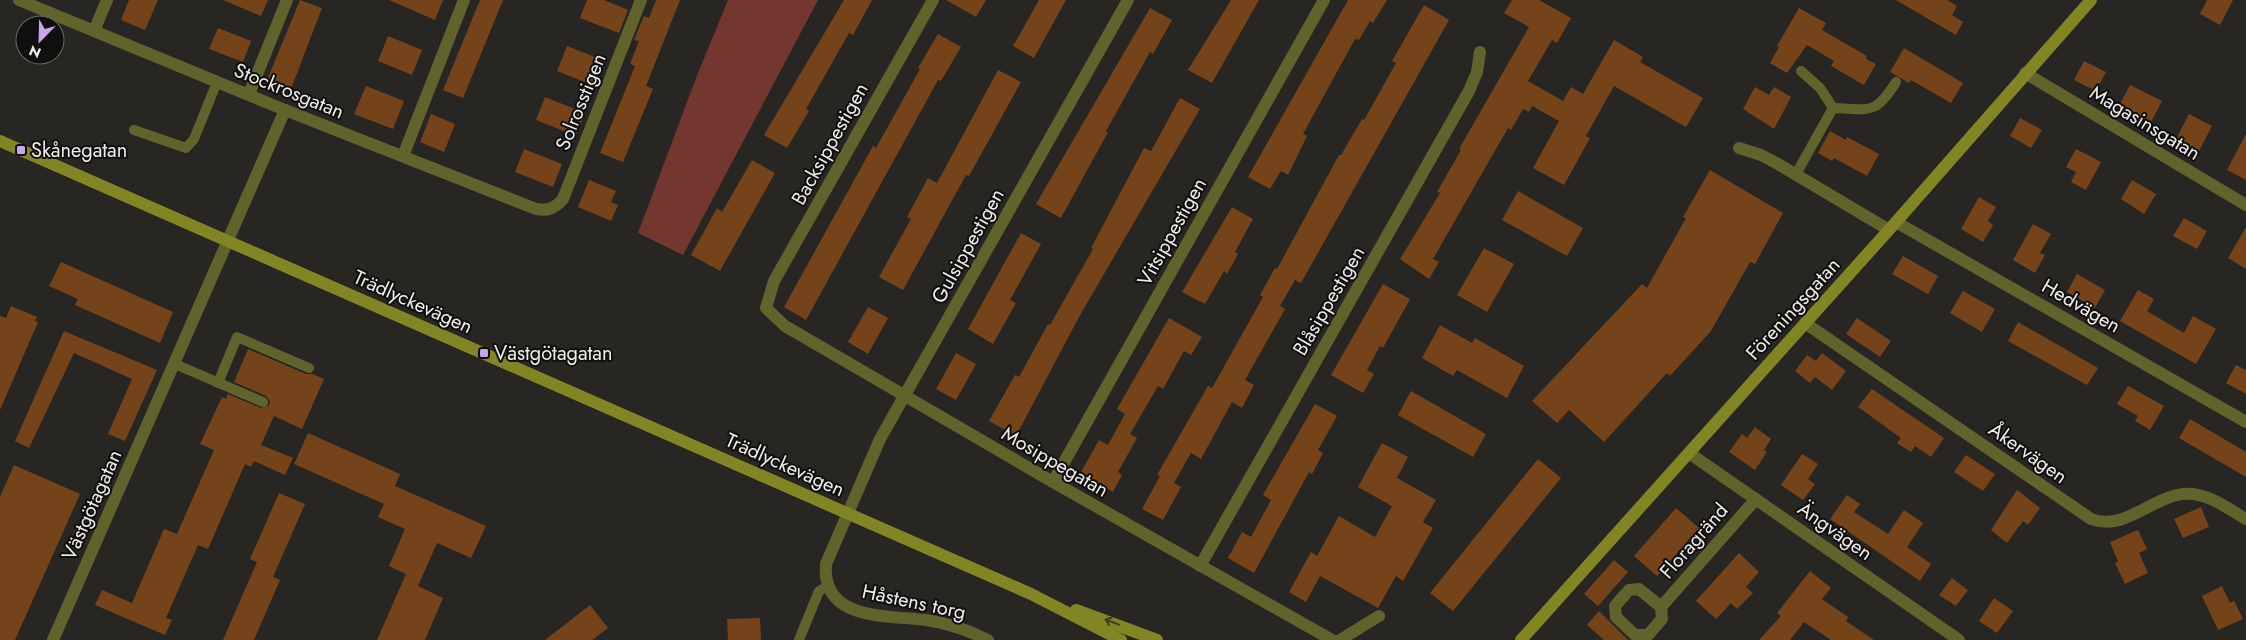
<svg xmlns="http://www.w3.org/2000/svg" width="2246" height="640" viewBox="0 0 2246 640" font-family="Jost,sans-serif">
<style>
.green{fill:#74372f}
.building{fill:#75431a}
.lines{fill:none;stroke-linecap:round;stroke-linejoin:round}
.lane{stroke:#60632c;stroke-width:10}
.street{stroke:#60632c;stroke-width:12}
.secondary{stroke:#818524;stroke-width:12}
.oneway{stroke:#3d3e17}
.poi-dot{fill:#c9a5ee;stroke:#100f0e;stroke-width:2}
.labels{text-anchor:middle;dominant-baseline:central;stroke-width:4;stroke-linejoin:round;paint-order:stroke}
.street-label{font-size:20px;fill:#eeedeb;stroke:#100f0e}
.poi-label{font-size:20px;fill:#eeedeb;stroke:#100f0e;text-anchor:start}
</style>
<rect width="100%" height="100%" fill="#272623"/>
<polygon class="green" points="728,0 818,0 683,255 638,233 696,78"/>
<g class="building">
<polygon points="129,0 158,0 145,30 121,20"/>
<polygon points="223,0 268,0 261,16"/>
<polygon points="300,0 322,8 291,89 267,80"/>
<polygon points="389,0 443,0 435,20"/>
<polygon points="480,0 503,0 463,98 443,90"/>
<polygon points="587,0 604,0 628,10 619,33 580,18"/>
<polygon points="656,0 680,0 646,86 653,89 623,162 600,153 635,66 630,64 639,41 634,40 644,16 649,18"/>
<polygon points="844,0 872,0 853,35 849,33 806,109 809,111 787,148 764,135"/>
<polygon points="946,0 986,0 976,17"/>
<polygon points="1039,0 1066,0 1034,58 1013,46"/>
<polygon points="1231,0 1259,0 1212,83 1188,70"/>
<polygon points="1348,0 1387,0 1373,23 1370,21 1359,40 1355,39 1303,134 1307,136 1288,175 1281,171 1270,189 1248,177"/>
<polygon points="1512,0 1539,0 1571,18 1557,43 1552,40 1528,81 1563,101 1571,87 1583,94 1614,40 1643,57 1640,62 1703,98 1686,127 1614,86 1586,136 1590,138 1564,185 1533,168 1559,121 1532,106 1529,112 1523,109 1511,130 1508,128 1433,259 1439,262 1429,279 1400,259 1440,193 1437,192 1461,150 1459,149 1529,27 1504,13"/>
<polygon points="1896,0 1947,0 1957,6 1952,15 1963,22 1956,35"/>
<polygon points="2207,0 2233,0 2220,25 2200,14"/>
<polygon points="1424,5 1449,20 1301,283 1295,280 1280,306 1285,309 1245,380 1254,385 1242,408 1232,402 1201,459 1191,453 1174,483 1181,487 1163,520 1142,509 1160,476 1157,475 1208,386 1212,388 1263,297 1260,295 1275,268 1277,269 1339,155 1341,155 1362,119 1364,120 1396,63 1392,61"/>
<polygon points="1150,8 1172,20 1153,54 1150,52 1106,131 1108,132 1061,218 1036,204"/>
<polygon points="1799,8 1826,23 1822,30 1867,56 1866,59 1876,64 1864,85 1831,66 1834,61 1807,45 1787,73 1770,63 1779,47 1777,46"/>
<polygon points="218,28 251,41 243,62 209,49"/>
<polygon points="938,34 961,47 941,81 938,80 806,320 784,307 873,146 876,148 920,69 918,68"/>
<polygon points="388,36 422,50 412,75 378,61"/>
<polygon points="567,46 605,61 595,86 557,71"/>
<polygon points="1904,48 1963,83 1951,103 1911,80 1909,83 1890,72"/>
<polygon points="2084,61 2106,72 2096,91 2074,80"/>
<polygon points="998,70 1021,82 969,176 966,175 903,290 879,277 911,219 907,217 928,178 937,183"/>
<polygon points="2130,85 2162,101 2151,122 2119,106"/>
<polygon points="366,86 404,101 393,129 354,114"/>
<polygon points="1755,87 1769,95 1774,87 1791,97 1774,129 1743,109"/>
<polygon points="545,97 585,113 576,136 536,120"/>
<polygon points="1180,98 1200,109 1079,317 1016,436 989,421 1015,375 1019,377 1048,324 1050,325 1093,249 1091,248 1144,148 1151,151"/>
<polygon points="431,114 455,124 444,152 420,142"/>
<polygon points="2189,114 2212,126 2198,153 2175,141"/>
<polygon points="2020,118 2042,130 2031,148 2010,136"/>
<polygon points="1830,131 1846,140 1847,137 1879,154 1867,176 1834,158 1832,161 1818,153"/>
<polygon points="2246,134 2246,180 2227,170"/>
<polygon points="524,149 562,164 553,187 515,172"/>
<polygon points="2076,149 2101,162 2086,190 2071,182 2076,172 2066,167"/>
<polygon points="752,160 775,173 720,271 691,255 717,208 722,212"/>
<polygon points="1710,170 1783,213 1755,264 1750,262 1711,331 1670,376 1667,373 1604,442 1569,410 1557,423 1532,401 1642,284 1647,288 1686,218 1683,217"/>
<polygon points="589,180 616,191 611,202 618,205 611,221 578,207"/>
<polygon points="2132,180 2156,194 2144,214 2121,199"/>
<polygon points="1518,191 1583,228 1567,256 1502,220"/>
<polygon points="1979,197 1996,207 1988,221 1993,225 1983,242 1961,229"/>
<polygon points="1232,207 1253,219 1235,252 1238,254 1227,274 1224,271 1205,304 1182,292"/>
<polygon points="2184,218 2207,231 2197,249 2173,236"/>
<polygon points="2033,224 2051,234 2040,253 2045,255 2035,273 2013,260"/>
<polygon points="2246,227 2246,269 2228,258"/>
<polygon points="1021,233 1041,244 1010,300 1016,303 993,344 968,329"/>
<polygon points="1484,248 1514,264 1487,312 1457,295"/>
<polygon points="1903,256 1938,276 1928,294 1892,274"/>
<polygon points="61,262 173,312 160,343 75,305 78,299 49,286"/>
<polygon points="2077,274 2105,290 2095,308 2067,292"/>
<polygon points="1383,284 1410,299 1383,348 1380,346 1367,370 1374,374 1363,393 1331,375"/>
<polygon points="2138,290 2154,299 2147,311 2184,333 2193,316 2216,329 2196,364 2120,321"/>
<polygon points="1963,291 1995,309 1982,332 1950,313"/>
<polygon points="11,306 37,317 35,321 38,322 0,410 0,316 6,318"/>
<polygon points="868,307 888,318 868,354 848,342"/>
<polygon points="1169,318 1202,337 1191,355 1184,351 1163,389 1158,386 1130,434 1137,438 1118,472 1122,475 1113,492 1080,474 1099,440 1108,445 1125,414 1117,409"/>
<polygon points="1857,318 1891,341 1880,357 1846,334"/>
<polygon points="2018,322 2098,368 2087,385 2008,341"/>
<polygon points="1440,325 1472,343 1475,338 1524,366 1507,398 1457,370 1453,376 1422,358"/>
<polygon points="64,331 157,370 125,441 108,434 132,379 74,353 29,448 15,441"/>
<polygon points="248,349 306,374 312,374 324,379 302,429 274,416 261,445 293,458 285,475 254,461 251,467 245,464 208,549 198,545 166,618 172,620 165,635 95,605 102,590 132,603 164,529 177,534 214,450 200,444 222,397 226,399 228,394 261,408 269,405 270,401 266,396 234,382"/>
<polygon points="956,353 976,364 956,400 936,389"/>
<polygon points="1822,353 1846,371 1832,390 1815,377 1810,383 1795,371 1807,355 1816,361"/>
<polygon points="2236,365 2246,370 2246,394 2226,383"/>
<polygon points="2128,386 2164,406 2150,430 2135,421 2138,416 2117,404"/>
<polygon points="1872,389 1944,438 1931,457 1915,446 1911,452 1897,443 1901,438 1858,407"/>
<polygon points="1411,391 1486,434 1473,457 1398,415"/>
<polygon points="1315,404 1337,416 1318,450 1323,453 1312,474 1309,472 1254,573 1228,558 1242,532 1251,537 1271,500 1263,495"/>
<polygon points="2190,419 2246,452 2246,477 2179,438"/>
<polygon points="1755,427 1771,439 1764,450 1767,452 1755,470 1729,452 1742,434 1747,438"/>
<polygon points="308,433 400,474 395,486 486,526 471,558 437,543 418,586 443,598 425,640 377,640 406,574 389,566 405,529 378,517 384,504 294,464"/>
<polygon points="1382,443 1408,457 1397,478 1436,500 1423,522 1433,528 1403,581 1396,576 1378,608 1320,576 1306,602 1289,592 1311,552 1317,556 1339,516 1375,537 1392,506 1358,487"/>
<polygon points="1802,454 1818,464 1808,479 1815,484 1803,500 1781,485"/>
<polygon points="1966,455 1995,474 1983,491 1954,472"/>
<polygon points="1538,459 1561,478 1453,611 1430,593"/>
<polygon points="14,465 80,494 15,640 0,640 0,497"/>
<polygon points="2017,490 2040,508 2028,525 2023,521 2007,543 1991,530"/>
<polygon points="279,493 305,504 273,577 280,580 254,640 223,640 257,562 250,559"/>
<polygon points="1847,495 1860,504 1854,512 1888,534 1904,510 1923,523 1907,547 1931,564 1920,581 1830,519"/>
<polygon points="2201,507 2209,527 2183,538 2174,519"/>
<polygon points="1676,508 1699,528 1657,576 1634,556"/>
<polygon points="2138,530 2147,549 2139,553 2148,573 2125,584 2115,563 2118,562 2110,542"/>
<polygon points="1739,553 1759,572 1746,587 1753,593 1737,609 1731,603 1716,619 1696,601"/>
<polygon points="1614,560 1628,572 1598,606 1584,594"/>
<polygon points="1810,571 1831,588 1822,599 1848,617 1846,621 1874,640 1831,640 1804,622 1790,640 1759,640 1781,616 1777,613"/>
<polygon points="1952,578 1968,590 1956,606 1939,595"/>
<polygon points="2222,586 2230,603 2234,601 2243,619 2218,630 2202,596"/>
<polygon points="1994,598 2013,611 1997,633 1979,621"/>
<polygon points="590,605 608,628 592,640 545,640"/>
<polygon points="1599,611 1628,640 1604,640 1587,625"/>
<polygon points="760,618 761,640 728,640 727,619"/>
</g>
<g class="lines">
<g class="lane">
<polyline points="1801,71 1820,88 1833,108"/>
<polyline points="134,130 186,148 194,139 217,82"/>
<path d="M 1796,174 L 1833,108 C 1870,109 1875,116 1896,82"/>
<polyline points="175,364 263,402"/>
<polyline points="218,383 237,337 309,368"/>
<polyline points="799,640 819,591 828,586"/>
</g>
<g class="street">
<path d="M 19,0 L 285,110 L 536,209 C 548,211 554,209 563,199 L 641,0"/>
<polyline points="933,0 774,281 766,308 785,326 1053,482 1332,640"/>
<polyline points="94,31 107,0"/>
<polyline points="2025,73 2246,205"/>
<polyline points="249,94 287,0"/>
<polyline points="1739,148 1761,155 1778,164 1889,230"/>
<polyline points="403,156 464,0"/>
<polyline points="1896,222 2246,422"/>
<path d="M 1805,323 L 2091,519 C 2128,533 2156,490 2193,494 C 2212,496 2230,510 2246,519"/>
<polyline points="1689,453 1959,640"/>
<polyline points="1053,482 1324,0"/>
<polyline points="1200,566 1469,91 1477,72 1480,52"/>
<polyline points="1661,607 1639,589 1629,590 1615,606 1616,617 1635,635 1648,635 1662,619 1661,607 1756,499"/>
<polyline points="53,640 285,110"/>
<path d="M 988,640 C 968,630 947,623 926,620 C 887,615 821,621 826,564 L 880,439 L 1128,0"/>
<polyline points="1340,640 1379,616"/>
</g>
<g class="secondary">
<polyline points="0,141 1031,594 1121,640"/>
<polyline points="1076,610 1157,640"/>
<polyline points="1521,640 1896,222 2091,0"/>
</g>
</g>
<defs><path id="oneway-shaft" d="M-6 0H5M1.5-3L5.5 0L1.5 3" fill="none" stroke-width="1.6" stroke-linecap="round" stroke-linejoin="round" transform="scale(1.25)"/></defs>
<use class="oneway" href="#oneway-shaft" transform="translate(1112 622) rotate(-159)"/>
<g class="poi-dot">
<rect x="16" y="145" width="10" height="10" rx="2.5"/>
<rect x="479" y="348" width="10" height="10" rx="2.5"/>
</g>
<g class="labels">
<g class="street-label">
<text transform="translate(289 91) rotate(22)">Stockrosgatan</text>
<text transform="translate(581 102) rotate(-68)">Solrosstigen</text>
<text transform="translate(2145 123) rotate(31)">Magasinsgatan</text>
<text transform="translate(830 144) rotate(-61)">Backsippestigen</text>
<text transform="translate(1172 232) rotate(-61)">Vitsippestigen</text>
<text transform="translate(968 246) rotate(-61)">Gulsippestigen</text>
<text transform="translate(1329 301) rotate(-60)">Blåsippestigen</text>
<text transform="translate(413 302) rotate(24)">Trädlyckevägen</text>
<text transform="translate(2081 306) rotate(30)">Hedvägen</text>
<text transform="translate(1793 309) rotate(-48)">Föreningsgatan</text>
<text transform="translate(2028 453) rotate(35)">Åkervägen</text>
<text transform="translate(1055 462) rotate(30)">Mosippegatan</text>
<text transform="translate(785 465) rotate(24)">Trädlyckevägen</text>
<text transform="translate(92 505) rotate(-66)">Västgötagatan</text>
<text transform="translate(1835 531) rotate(35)">Ängvägen</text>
<text transform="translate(1694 541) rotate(-49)">Floragränd</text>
<text transform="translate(914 602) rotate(12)">Håstens torg</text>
</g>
<g class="poi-label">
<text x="31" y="150">Skånegatan</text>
<text x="494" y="353">Västgötagatan</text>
</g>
</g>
<g transform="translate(40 40) rotate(203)"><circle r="24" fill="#100f0e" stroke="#696866"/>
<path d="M0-4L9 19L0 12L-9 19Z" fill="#c9a5ee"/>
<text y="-8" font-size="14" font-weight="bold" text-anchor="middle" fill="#eeedeb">N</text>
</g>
</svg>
